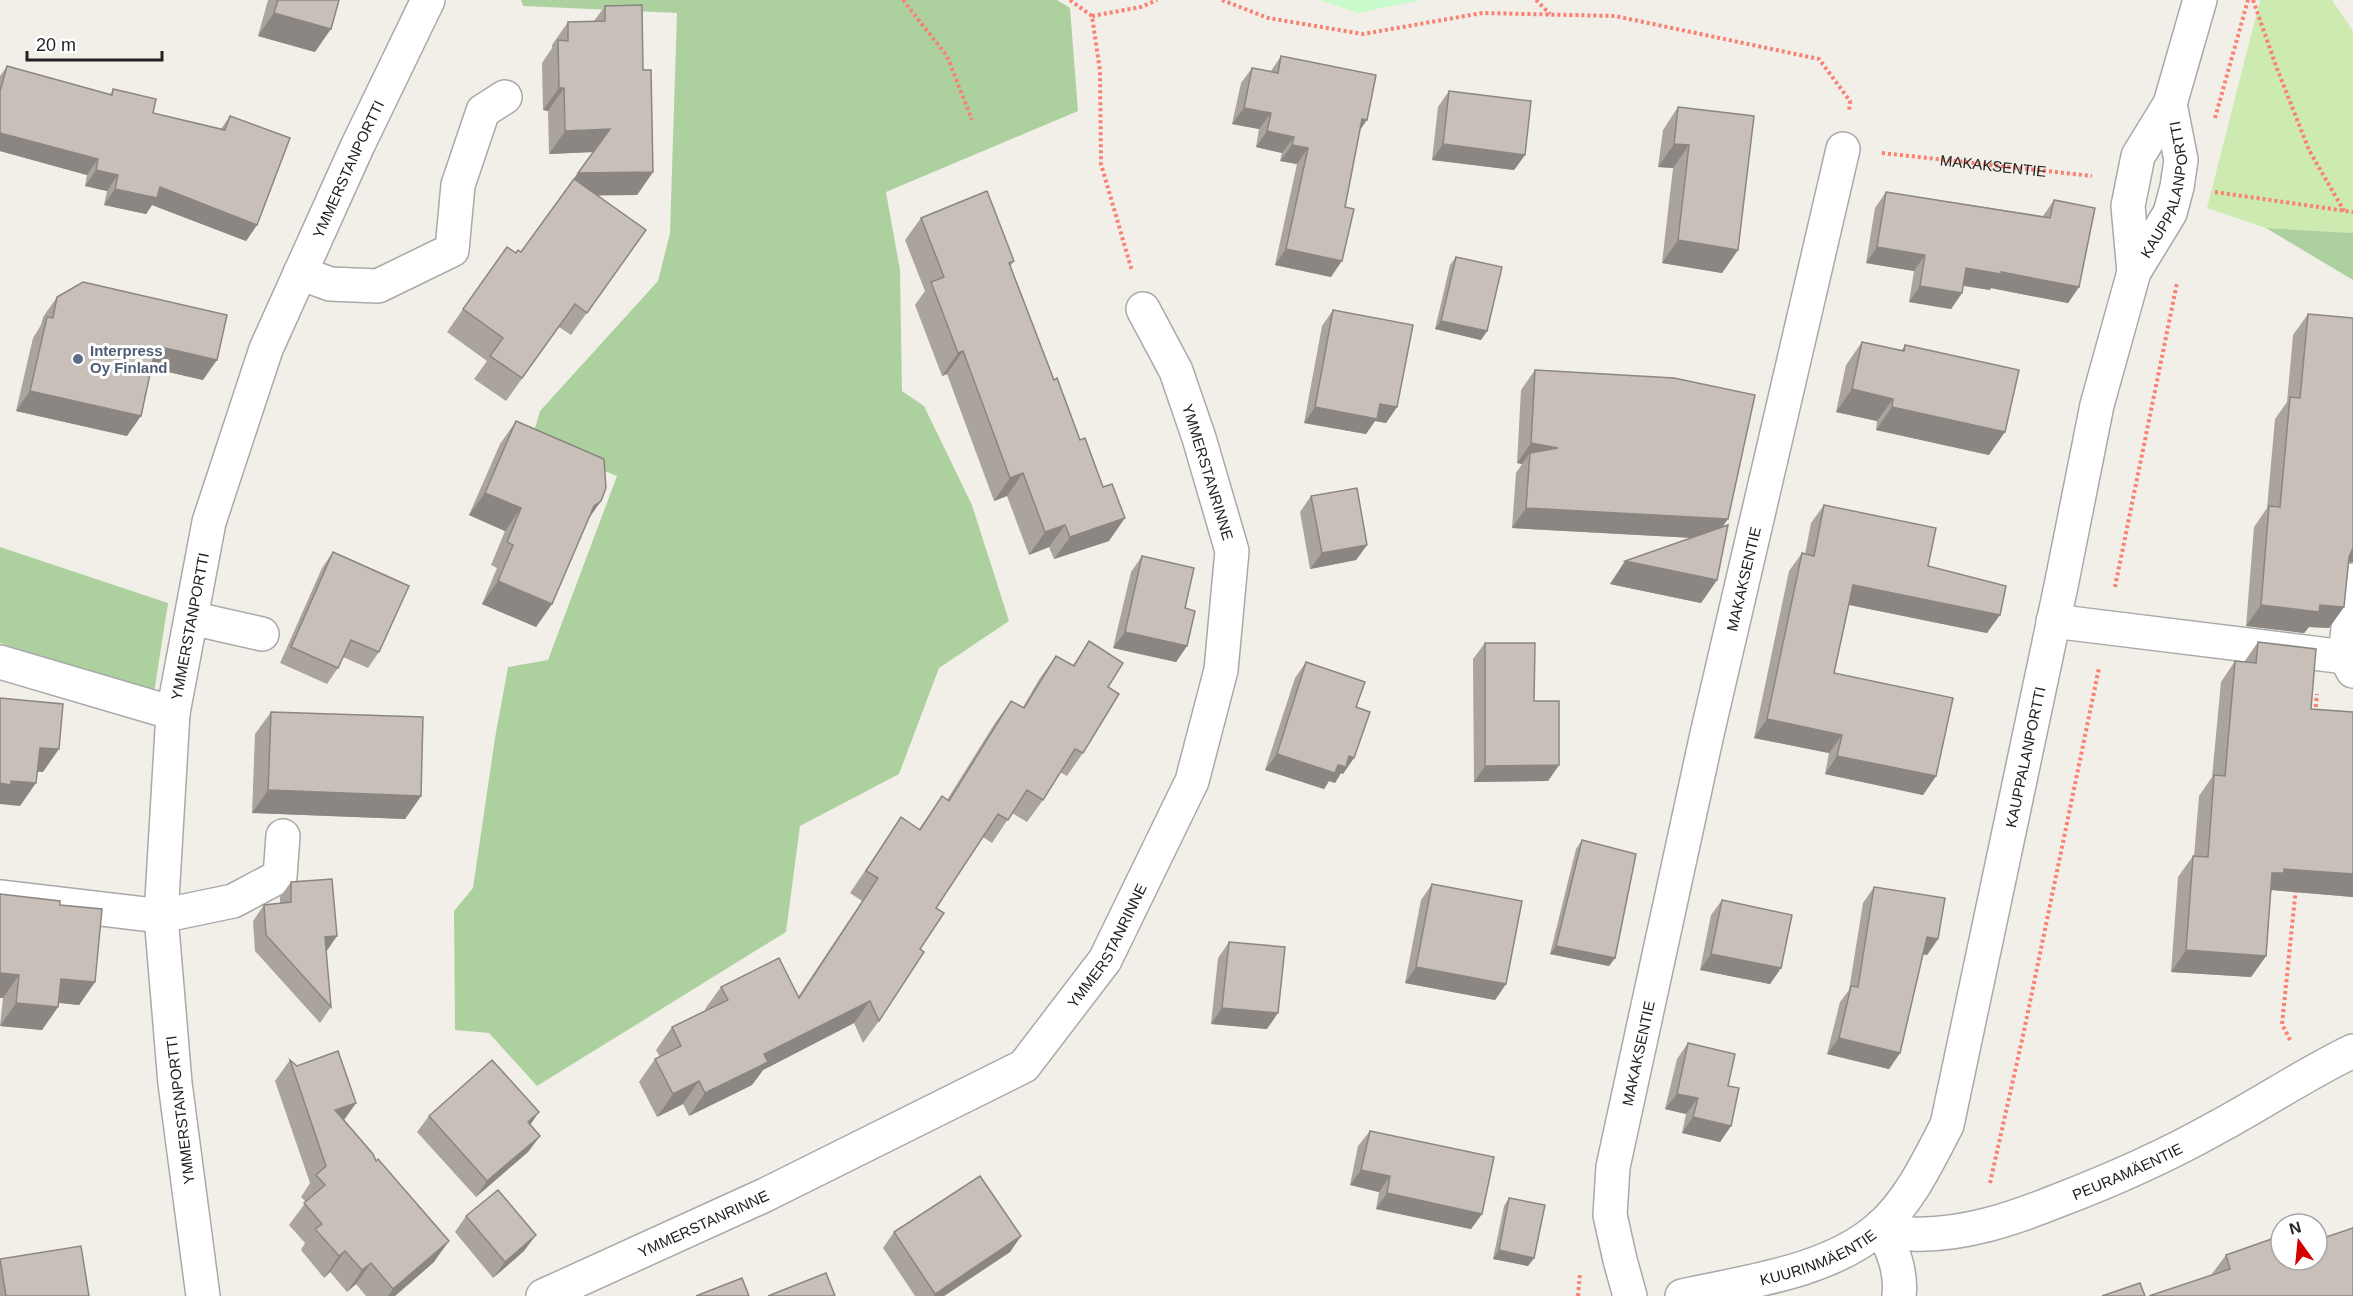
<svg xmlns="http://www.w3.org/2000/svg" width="2353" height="1296" viewBox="0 0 2353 1296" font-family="Helvetica,sans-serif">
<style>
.grass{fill:#cdebb0}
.forest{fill:#add19e}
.park{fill:#c8facc}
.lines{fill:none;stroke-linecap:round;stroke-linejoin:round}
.minor-casing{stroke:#a9a9a9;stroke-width:36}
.path{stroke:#fa8072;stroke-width:4;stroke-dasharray:3 3;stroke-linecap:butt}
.minor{stroke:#fff;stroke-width:33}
.wall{fill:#aba49e}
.shaded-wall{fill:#8b8681}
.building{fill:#c7bfb8;stroke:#8b8681;stroke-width:1.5}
.service-dot{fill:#5c6f8a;stroke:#fff;stroke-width:2}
.labels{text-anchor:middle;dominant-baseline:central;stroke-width:6;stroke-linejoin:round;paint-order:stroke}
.street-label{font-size:15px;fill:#222;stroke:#fff}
.service-label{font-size:15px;font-weight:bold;fill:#4e5e75;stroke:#fff;text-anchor:start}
</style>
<rect width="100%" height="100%" fill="#f2efe9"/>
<polygon class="grass" points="2260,0 2332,0 2353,31 2353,233 2266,228 2207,208"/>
<g class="forest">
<polygon points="521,0 1057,0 1070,8 1078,111 886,192 900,270 902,391 924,406 972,505 1009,621 939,668 899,774 800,826 786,932 537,1086 489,1033 455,1030 454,911 473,888 495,738 508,667 548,660 617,476 531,442 540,411 658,281 670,233 677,13 523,6"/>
<polygon points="2266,228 2353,233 2353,280"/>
<polygon points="0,547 168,603 154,693 0,643"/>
</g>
<polygon class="park" points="1319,0 1421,0 1358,13"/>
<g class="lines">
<g class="minor-casing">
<g id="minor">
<polyline points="2134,272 2128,206 2138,156 2170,104 2200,0"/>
<polyline points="300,273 330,284 378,286 452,250 458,185 483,111 505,97"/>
<polyline points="191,618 262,634"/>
<polyline points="2053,621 2345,657 2353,671"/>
<polyline points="2345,657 2353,580"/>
<polyline points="0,662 173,713"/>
<polyline points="0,897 161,916 233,901 280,876 283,836"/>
<path id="s2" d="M 1881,1226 C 1891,1229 1902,1233 1912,1234 C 1962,1236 2012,1219 2057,1201 C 2112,1180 2164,1157 2214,1129 C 2261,1104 2305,1074 2353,1051"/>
<path d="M 1881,1226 C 1892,1249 1902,1270 1899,1296"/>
<path id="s3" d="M 203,1296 L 175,1083 L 161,916 L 173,713 L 209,522 L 266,349 L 357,147 L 428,0"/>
<path id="s4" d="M 543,1296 L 765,1195 L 1024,1066 L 1105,960 L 1192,781 L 1221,670 L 1232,551 L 1199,438 L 1176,371 L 1143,309"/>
<path id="s5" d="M 1630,1296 L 1620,1260 L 1610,1215 L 1613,1167 L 1707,734 L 1843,149"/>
<path id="s6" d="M 1682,1296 C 1745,1282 1829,1272 1879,1228 C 1910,1201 1928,1161 1947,1125 L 2061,586 L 2097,405 L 2134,272 L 2170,213 L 2177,187 L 2181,160 L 2170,104"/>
</g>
</g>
<g class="path">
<polyline points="903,0 947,56 972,120"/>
<polyline points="1070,0 1092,16 1100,71 1101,164 1132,271"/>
<polyline points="1222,0 1268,18 1363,34 1482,13 1615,16 1819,59 1850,101 1849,112"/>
<polyline points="1536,0 1550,14"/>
<polyline points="2253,0 2276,66 2309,150 2344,211"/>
<polyline points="1092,16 1141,7 1157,0"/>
<polyline points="2215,118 2248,0"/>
<path id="s1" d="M 1882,153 L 2092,176"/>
<polyline points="2215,192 2353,212"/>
<polyline points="2115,587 2177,283"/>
<polyline points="2315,713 2317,694"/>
<polyline points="2290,1040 2282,1024 2296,888"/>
<polyline points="1990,1183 2024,1031 2099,668"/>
<polyline points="1578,1296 1580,1273"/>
</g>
<use href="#minor" class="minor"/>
</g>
<g class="wall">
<polygon points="268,0 339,0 315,52 258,36"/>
<polygon points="605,6 643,70 653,172 637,195 598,195 646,230 571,335 559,327 506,401 474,379 487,361 447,332 463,309 516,253 521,252 593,152 549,154 548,111 543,110 542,63 552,48 552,45 568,22 594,21"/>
<polygon points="1281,56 1360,130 1331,277 1275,265 1297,164 1280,161 1282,153 1256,147 1259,129 1232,124 1241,83 1252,68 1271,71"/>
<polygon points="7,66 110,95 113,89 153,113 221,129 230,116 257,225 246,241 152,205 146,214 104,205 107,191 85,186 87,175 0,151 0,76"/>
<polygon points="1449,91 1525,155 1514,170 1432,160 1438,107"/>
<polygon points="1678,107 1738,250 1722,273 1662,263 1673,168 1658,167 1663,130"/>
<polygon points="1886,192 2043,216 2054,200 2079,287 2068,303 1991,288 1990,290 1963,286 1962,293 1951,309 1909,302 1914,271 1866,263 1875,208"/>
<polygon points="921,218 1014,261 1010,267 1109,541 1054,559 1049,547 1029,555 1007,496 994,501 947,374 942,376 915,305 925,291 905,240"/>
<polygon points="1456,257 1487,331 1481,340 1435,329 1450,265"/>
<polygon points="57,297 203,380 152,368 127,436 16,411 33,338 41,325 43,317"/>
<polygon points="1333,310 1397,407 1386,423 1375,421 1366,434 1304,423 1322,326"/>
<polygon points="2308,314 2349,562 2344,607 2329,628 2309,627 2304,633 2246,626 2254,527 2267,508 2275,419 2287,402 2293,335"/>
<polygon points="1862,342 1901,351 1905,345 1989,455 1876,430 1877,421 1836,412 1846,365"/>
<polygon points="1535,370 1723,527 1717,580 1701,603 1610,584 1692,538 1512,528 1516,473 1522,464 1517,463 1521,390"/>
<polygon points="516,421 601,501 588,520 552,604 536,627 482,604 497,568 491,565 505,531 469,515 500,444"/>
<polygon points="1311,496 1367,545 1356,560 1310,569 1300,512"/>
<polygon points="1824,505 1928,566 1987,633 1849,605 1834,673 1936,776 1923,795 1825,774 1829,753 1754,738 1789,571 1802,553 1805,554 1811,523"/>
<polygon points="333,552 379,652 368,668 343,657 338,668 327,684 280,663 322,568"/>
<polygon points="1142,556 1185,608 1187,646 1176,662 1113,648 1131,572"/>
<polygon points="1089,641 1108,687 1083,753 1067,776 1060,772 1043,800 1027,822 1012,813 992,843 983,837 936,908 920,949 879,1021 863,1043 854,1023 763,1070 752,1085 689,1116 683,1104 657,1117 639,1082 655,1059 660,1057 656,1050 672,1027 706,1010 705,1009 721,987 798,997 862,901 850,893 901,817 919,829 942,796 947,800 995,723 1011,701 1023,707 1040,678 1056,656 1073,665"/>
<polygon points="2258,642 2311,709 2353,712 2353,897 2272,890 2271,892 2266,956 2251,977 2171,972 2178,877 2193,856 2194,856 2199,796 2212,777 2221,682 2235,661 2244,662"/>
<polygon points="1485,643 1534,701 1559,765 1548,781 1474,782 1473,659"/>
<polygon points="1306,662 1356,707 1343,774 1341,773 1335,783 1329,781 1324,789 1265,770 1295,678"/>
<polygon points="271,712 421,796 405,819 252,813 255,734"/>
<polygon points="1582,840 1615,958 1609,966 1550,954 1576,849"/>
<polygon points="291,882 331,1007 320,1023 255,951 253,921 264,905 280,903 280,897"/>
<polygon points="1432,884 1506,984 1495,1000 1405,983 1421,900"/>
<polygon points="1874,887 1938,939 1927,955 1923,954 1900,1053 1889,1069 1827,1054 1840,1002 1849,990 1863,903"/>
<polygon points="0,894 60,905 95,982 79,1005 58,1003 58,1007 42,1030 0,1026 3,998 0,998"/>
<polygon points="1722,900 1781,968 1770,984 1700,970 1711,915"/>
<polygon points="1229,942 1267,1029 1211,1024 1218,958"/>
<polygon points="1688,1043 1728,1086 1731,1126 1720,1142 1682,1133 1686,1114 1665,1109 1677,1059"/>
<polygon points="290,1060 297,1066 356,1103 344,1120 376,1161 434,1262 395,1296 366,1296 356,1284 347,1292 330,1272 324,1278 301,1250 305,1243 289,1225 306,1202 301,1197 310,1183 275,1081"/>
<polygon points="429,1116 530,1125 540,1136 528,1152 476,1197 417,1132"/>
<polygon points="1370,1131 1482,1214 1471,1229 1376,1209 1379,1192 1350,1185 1358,1146"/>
<polygon points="1509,1198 1534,1258 1528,1266 1493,1259 1504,1206"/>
<polygon points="466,1216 524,1251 493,1278 455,1232"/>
<polygon points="2353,1226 2353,1296 2211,1275 2226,1255 2281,1260 2352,1228"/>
<polygon points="894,1232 1021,1236 1010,1252 944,1296 915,1296 883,1248"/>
<polygon points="0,1259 89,1296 0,1296"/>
</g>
<g class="shaded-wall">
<polygon points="274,13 331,29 315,52 258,36"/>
<polygon points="559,88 564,88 548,111 543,110"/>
<polygon points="1244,108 1271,113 1259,129 1232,124"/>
<polygon points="1362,119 1367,120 1356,136"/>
<polygon points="610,129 594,152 549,154 565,131"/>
<polygon points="1267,131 1294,137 1282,153 1256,147"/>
<polygon points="0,133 98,159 87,175 0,151"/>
<polygon points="1443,144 1525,155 1514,170 1432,160"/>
<polygon points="1674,144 1689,145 1673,168 1658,167"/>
<polygon points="1292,145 1308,148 1297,164 1280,161"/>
<polygon points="96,170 118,175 107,191 85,186"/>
<polygon points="653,172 637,195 562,196 578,173"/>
<polygon points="160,187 257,225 246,241 152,205 146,214 104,205 115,189"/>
<polygon points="1678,240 1738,250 1722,273 1662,263"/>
<polygon points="1877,247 1925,255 1914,271 1866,263"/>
<polygon points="1286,249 1342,261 1331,277 1275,265"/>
<polygon points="1966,268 2001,272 2079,287 2068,303 1991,288 1990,290 1955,284"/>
<polygon points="1920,286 1962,293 1951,309 1909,302"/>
<polygon points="1441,321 1487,331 1481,340 1435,329"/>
<polygon points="156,346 217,360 203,380 142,366"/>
<polygon points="963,351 947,374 942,376 958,353"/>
<polygon points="1852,389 1893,399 1877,421 1836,412"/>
<polygon points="30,391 141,416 127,436 16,411"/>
<polygon points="1380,404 1397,407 1386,423 1375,421 1366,434 1304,423 1315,407"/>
<polygon points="1892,407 2005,432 1989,455 1876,430"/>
<polygon points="1531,443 1558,448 1530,453 1522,464 1517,463"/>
<polygon points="1023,473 1007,496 994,501 1010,478"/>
<polygon points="485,493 521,508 505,531 469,515"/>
<polygon points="601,501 585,523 594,506"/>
<polygon points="1526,508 1728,519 1714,539 1512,528"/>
<polygon points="1125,518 1109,541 1054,559 1070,537"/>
<polygon points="1065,525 1049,547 1029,555 1045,532"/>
<polygon points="1367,545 1356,560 1310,569 1322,553"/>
<polygon points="2353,548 2353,562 2346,563"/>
<polygon points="1625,561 1717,580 1701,603 1610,584"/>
<polygon points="498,581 552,604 536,627 482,604"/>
<polygon points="1853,585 2000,615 1987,633 1840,603"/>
<polygon points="2261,605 2320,605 2344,607 2329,628 2309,627 2304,633 2246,626"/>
<polygon points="1125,632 1187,646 1176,662 1113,648"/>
<polygon points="1767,719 1842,735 1829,753 1754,738"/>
<polygon points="40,748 59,749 43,772 24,771"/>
<polygon points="1277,754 1349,756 1354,758 1343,774 1341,773 1335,783 1329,781 1324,789 1265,770"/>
<polygon points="1837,756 1936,776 1923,795 1825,774"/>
<polygon points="1559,765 1548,781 1474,782 1485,766"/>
<polygon points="11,781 36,783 20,806 0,804 0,783"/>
<polygon points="268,790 421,796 405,819 252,813"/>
<polygon points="2284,869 2353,874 2353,897 2272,890 2269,895 2272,873"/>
<polygon points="337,936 326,952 325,937"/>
<polygon points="1927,937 1938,939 1927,955 1916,953"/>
<polygon points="1556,946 1615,958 1609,966 1550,954"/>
<polygon points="2186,950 2266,956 2251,977 2171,972"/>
<polygon points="1711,954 1781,968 1770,984 1700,970"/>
<polygon points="1416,967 1506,984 1495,1000 1405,983"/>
<polygon points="0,973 19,975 3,998 0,998"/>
<polygon points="61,979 95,982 79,1005 45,1001"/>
<polygon points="870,1001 854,1023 763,1070 752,1085 689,1116 705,1093 764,1054"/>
<polygon points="16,1003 58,1007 42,1030 0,1026"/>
<polygon points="1222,1008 1278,1013 1267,1029 1211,1024"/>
<polygon points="1839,1038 1900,1053 1889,1069 1827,1054"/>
<polygon points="699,1081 683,1104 657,1117 673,1094"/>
<polygon points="1677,1094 1698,1098 1686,1114 1665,1109"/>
<polygon points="356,1103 341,1124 335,1110"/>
<polygon points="539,1112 528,1128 528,1122"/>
<polygon points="1693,1117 1731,1126 1720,1142 1682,1133"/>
<polygon points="540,1136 528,1152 476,1197 487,1181"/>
<polygon points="1361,1170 1390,1176 1379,1192 1350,1185"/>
<polygon points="1387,1193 1482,1214 1471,1229 1376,1209"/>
<polygon points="536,1235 524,1251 493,1278 505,1262"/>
<polygon points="1021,1236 1010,1252 944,1296 934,1296 935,1294"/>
<polygon points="449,1241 434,1262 395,1296 388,1296 393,1289"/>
<polygon points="1499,1250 1534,1258 1528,1266 1493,1259"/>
<polygon points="345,1251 330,1272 324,1278 339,1256"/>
<polygon points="371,1263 356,1284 347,1292 362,1270"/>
</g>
<g class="building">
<polygon points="278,0 339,0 331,29 274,13"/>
<polygon points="642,5 643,70 651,70 653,172 578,173 610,129 565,131 564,88 559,88 558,40 568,41 568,22 605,21 605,6"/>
<polygon points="1281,56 1376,75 1367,120 1362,119 1345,207 1354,209 1342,261 1286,249 1308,148 1292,145 1294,137 1267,131 1271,113 1244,108 1252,68 1278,73"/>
<polygon points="7,66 112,95 113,89 156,99 153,113 225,130 230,116 290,138 257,225 160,187 157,198 115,189 118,175 96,170 98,159 0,133 0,91"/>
<polygon points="1449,91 1531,101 1525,155 1443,144"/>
<polygon points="1678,107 1754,116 1738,250 1678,240 1689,145 1674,144"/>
<polygon points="574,179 646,230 587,313 575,304 522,378 490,356 503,338 463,309 507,247 516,253 518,250 521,252"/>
<polygon points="987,191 1014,261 1009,263 1054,380 1057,378 1080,440 1085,438 1103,487 1112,484 1125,518 1070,537 1065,525 1045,532 1023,473 1010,478 963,351 958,353 931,282 944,277 921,218"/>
<polygon points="1886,192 2050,218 2054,200 2095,208 2079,287 2001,272 2001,274 1966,268 1962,293 1920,286 1925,255 1877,247"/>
<polygon points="1456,257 1502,267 1487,331 1441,321"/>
<polygon points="83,282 227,315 217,360 156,346 141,416 30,391 47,317 53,318 57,297"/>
<polygon points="1333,310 1413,325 1397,407 1380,404 1377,419 1315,407"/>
<polygon points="2308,314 2353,318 2353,548 2349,557 2344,607 2320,605 2319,612 2261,605 2269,506 2280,507 2290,397 2300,398"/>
<polygon points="1862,342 1904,351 1905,345 2019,370 2005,432 1892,407 1893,399 1852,389"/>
<polygon points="1535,370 1674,378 1755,395 1728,519 1526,508 1530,453 1558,448 1531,443"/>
<polygon points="516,421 604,459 606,488 601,501 594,506 552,604 498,581 513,545 507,542 521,508 485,493"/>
<polygon points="1357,488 1367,545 1322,553 1311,496"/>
<polygon points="1824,505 1936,528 1928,566 2006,586 2000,615 1853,585 1834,673 1953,698 1936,776 1837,756 1842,735 1767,719 1802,553 1814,556"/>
<polygon points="1728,525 1717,580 1625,561"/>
<polygon points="333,552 409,586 379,652 351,640 338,668 291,647"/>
<polygon points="1142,556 1194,568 1185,608 1195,611 1187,646 1125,632"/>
<polygon points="1089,641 1123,663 1108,687 1119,694 1083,753 1075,749 1043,800 1027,790 1008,820 998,814 936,908 944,913 920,949 924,952 879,1021 870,1001 764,1054 768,1062 705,1093 699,1081 673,1094 655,1059 681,1046 672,1027 728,1000 721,987 779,958 799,998 878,878 866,871 901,817 920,830 942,796 949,801 1011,701 1024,708 1056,656 1074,666"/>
<polygon points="2258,642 2316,649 2311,709 2353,712 2353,874 2284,869 2284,873 2272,873 2266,956 2186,950 2193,856 2208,857 2214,775 2225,776 2235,661 2256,663"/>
<polygon points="1485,643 1535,643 1534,701 1559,701 1559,765 1485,766"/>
<polygon points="1306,662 1365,682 1356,707 1370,712 1354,758 1349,756 1346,767 1338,765 1335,773 1277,754"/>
<polygon points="0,698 63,704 59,749 40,748 36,783 11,781 11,785 0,783"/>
<polygon points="271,712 423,717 421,796 268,790"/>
<polygon points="1582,840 1636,854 1615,958 1556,946"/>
<polygon points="332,879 337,936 325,937 331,1007 266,935 264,905 291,902 291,882"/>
<polygon points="1432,884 1522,901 1506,984 1416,967"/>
<polygon points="1874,887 1945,898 1938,939 1927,937 1900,1053 1839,1038 1851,986 1858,987"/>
<polygon points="0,894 60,901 60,905 102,909 95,982 61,979 58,1007 16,1003 19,975 0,973"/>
<polygon points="1722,900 1792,915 1781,968 1711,954"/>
<polygon points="1229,942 1285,947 1278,1013 1222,1008"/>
<polygon points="1688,1043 1735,1054 1728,1086 1739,1088 1731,1126 1693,1117 1698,1098 1677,1094"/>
<polygon points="338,1051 356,1103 335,1110 373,1154 376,1161 378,1159 449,1241 393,1289 371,1263 362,1270 345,1251 339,1256 315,1229 322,1224 304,1203 325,1185 316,1175 326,1166 290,1060 297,1066"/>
<polygon points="492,1060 539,1112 528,1122 540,1136 487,1181 429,1116"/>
<polygon points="1370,1131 1494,1157 1482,1214 1387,1193 1390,1176 1361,1170"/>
<polygon points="980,1176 1021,1236 935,1294 894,1232"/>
<polygon points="498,1190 536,1235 505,1262 466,1216"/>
<polygon points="1509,1198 1545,1205 1534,1258 1499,1250"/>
<polygon points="2353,1228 2353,1296 2149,1296 2230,1269 2226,1255 2280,1236 2281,1240 2281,1260 2317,1260 2317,1240"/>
<polygon points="81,1246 89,1296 6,1296 0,1259"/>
<polygon points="826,1273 835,1296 768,1296"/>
<polygon points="742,1278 749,1296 696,1296"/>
<polygon points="2140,1283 2145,1296 2102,1296"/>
</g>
<circle class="service-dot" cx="78" cy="359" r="6"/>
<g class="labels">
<g class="street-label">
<text stroke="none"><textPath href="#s1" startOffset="112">MAKAKSENTIE</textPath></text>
<text stroke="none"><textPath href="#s3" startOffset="1160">YMMERSTANPORTTI</textPath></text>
<text stroke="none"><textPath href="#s6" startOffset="1299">KAUPPALANPORTTI</textPath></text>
<text transform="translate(1208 472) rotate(73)">YMMERSTANRINNE</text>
<text stroke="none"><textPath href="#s5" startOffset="734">MAKAKSENTIE</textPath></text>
<text stroke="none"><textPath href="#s3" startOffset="674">YMMERSTANPORTTI</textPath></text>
<text stroke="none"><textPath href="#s6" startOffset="711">KAUPPALANPORTTI</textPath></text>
<text stroke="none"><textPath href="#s4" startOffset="680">YMMERSTANRINNE</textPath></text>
<text stroke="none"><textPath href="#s5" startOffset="248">MAKAKSENTIE</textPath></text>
<text transform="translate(180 1110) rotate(-97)">YMMERSTANPORTTI</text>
<text stroke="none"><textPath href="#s2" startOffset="258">PEURAMÄENTIE</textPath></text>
<text stroke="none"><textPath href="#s4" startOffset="176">YMMERSTANRINNE</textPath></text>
<text stroke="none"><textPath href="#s6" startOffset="142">KUURINMÄENTIE</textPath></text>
</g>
<g class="service-label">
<text x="90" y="350">Interpress<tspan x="90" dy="17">Oy Finland</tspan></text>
</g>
</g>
<g transform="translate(2299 1242) rotate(345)"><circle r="28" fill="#ffffff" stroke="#a7a7a7" stroke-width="1.5"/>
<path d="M0-4.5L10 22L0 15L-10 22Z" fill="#d40000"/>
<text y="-9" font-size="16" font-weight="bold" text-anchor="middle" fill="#222222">N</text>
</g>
<path d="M27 51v9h135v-9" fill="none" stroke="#222222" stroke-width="3"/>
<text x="36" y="51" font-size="18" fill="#222222" stroke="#ffffff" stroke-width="4.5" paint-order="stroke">20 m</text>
</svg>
